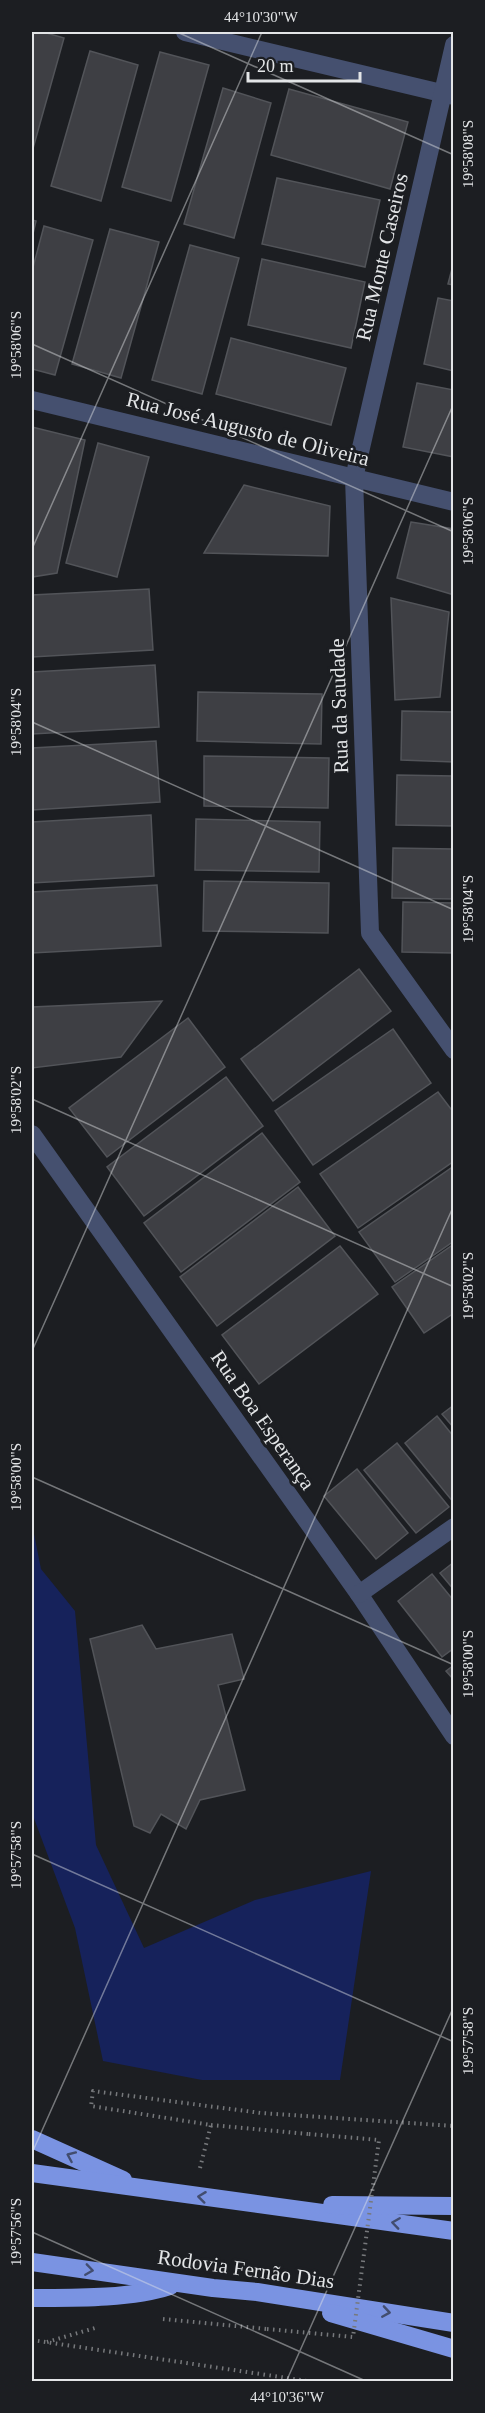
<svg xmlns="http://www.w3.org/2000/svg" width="485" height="2413" viewBox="0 0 485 2413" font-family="Georgia,serif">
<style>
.green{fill:#16225b}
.building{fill:#3e3f44;stroke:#525459;stroke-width:1.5}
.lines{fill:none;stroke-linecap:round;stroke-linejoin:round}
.path{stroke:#77797c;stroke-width:4;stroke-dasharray:1.5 4.5;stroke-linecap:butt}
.minor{stroke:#45506f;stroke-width:18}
.motorway{stroke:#7a93e2;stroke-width:18}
.path-bridge{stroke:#77797c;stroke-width:4;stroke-dasharray:1.5 4.5;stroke-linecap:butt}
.oneway{stroke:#424d6f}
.ticks{fill:none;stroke:#e3e5e7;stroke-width:1.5;stroke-opacity:0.45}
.labels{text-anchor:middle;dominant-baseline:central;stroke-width:6;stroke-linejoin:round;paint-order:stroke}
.street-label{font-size:21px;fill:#e3e5e7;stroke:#1c1e22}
.neatline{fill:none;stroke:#e3e5e7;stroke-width:2}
.ticks-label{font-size:15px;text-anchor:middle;fill:#e3e5e7}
</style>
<rect width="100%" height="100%" fill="#1c1e22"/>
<polygon class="green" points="32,1524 41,1569 75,1611 96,1845 144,1948 255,1900 371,1871 340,2080 202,2080 103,2061 75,1928 32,1813"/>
<g class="building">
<polygon points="32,32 43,32 64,38 32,152"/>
<polygon points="90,51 138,65 101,201 51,186"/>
<polygon points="160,52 209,65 171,201 122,187"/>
<polygon points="223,88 271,103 234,238 184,224"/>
<polygon points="289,89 408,122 390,189 271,155"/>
<polygon points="277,178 380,200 365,267 262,244"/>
<polygon points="32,220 36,221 32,238"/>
<polygon points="44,226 93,240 55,375 32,369 32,271"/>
<polygon points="110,229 159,242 121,378 72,364"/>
<polygon points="190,245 239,258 202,394 152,380"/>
<polygon points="262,259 365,282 351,348 248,325"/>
<polygon points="454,261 454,285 448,284"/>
<polygon points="438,298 454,301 454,371 424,364"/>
<polygon points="231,338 346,368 331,425 216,394"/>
<polygon points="417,383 454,390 454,457 403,447"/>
<polygon points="32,427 85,440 57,573 32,577"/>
<polygon points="98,443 149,457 117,577 66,563"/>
<polygon points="244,485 330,506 328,556 204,553"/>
<polygon points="411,522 454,529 454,595 397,578"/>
<polygon points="149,589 153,650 32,657 32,595"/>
<polygon points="391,598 449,612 440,697 395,700"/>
<polygon points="155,665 159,727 32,734 32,672"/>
<polygon points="198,692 322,694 321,744 197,741"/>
<polygon points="402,711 454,712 454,762 401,760"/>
<polygon points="156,741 160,802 32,810 32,748"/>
<polygon points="204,756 329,758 328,808 204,806"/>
<polygon points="397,775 454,776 454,826 396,825"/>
<polygon points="151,815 154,876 32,883 32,822"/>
<polygon points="196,819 320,822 319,872 195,870"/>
<polygon points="393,848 454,849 454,899 392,898"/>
<polygon points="204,881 329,883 328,933 203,931"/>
<polygon points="157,885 161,946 32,953 32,892"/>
<polygon points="403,902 454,903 454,953 402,952"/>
<polygon points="359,969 391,1011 273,1101 241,1059"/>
<polygon points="162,1001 121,1057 32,1068 32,1007"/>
<polygon points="188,1018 225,1067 107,1157 69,1108"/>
<polygon points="393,1029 431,1083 313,1165 275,1111"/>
<polygon points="226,1077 263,1126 144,1216 107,1167"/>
<polygon points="438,1092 454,1113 454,1161 358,1228 320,1174"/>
<polygon points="262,1133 300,1182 181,1272 144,1223"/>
<polygon points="454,1166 454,1241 395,1282 359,1232"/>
<polygon points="298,1187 335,1236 217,1326 180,1277"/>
<polygon points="454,1244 454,1313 424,1333 392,1287"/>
<polygon points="340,1246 378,1294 259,1384 222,1335"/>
<polygon points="454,1405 454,1428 442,1414"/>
<polygon points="437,1416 454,1437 454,1503 405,1443"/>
<polygon points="397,1443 449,1507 416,1533 364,1470"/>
<polygon points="357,1469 408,1533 376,1559 324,1496"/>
<polygon points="454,1562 454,1590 440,1573"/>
<polygon points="432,1574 454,1601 454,1648 442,1657 398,1601"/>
<polygon points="142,1625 156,1649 232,1634 244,1679 218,1685 245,1790 200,1800 186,1829 161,1814 150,1833 134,1826 90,1639"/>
<polygon points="454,1665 454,1680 446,1671"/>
</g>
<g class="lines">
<g class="path">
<polyline points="211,2125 308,2134"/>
<polyline points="200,2168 211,2125 91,2106 93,2091 261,2113 454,2126"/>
<polyline points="163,2319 267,2329"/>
<polyline points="32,2340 314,2382"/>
<polyline points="47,2342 95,2328"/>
</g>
<g class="minor">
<polyline points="185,32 454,96"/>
<polyline points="454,45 354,478 370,933 454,1050"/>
<polyline points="32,400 454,502"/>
<polyline points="32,1134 359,1594 454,1736"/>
<polyline points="359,1594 454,1527"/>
</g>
<g class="motorway">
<polyline points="32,2139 123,2180"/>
<polyline points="32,2173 454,2231"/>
<polyline points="332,2205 454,2206"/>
<polyline points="32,2262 213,2288 257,2292 454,2323"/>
<path d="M 32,2298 C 73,2298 131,2299 170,2286"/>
<polyline points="331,2313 454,2349"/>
</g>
<polyline class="path-bridge" points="267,2329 353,2337 379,2140 308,2134"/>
</g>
<defs><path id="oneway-chevron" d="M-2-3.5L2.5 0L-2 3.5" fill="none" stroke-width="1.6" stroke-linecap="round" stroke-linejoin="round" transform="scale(1.5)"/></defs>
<g class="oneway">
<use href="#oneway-chevron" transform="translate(71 2156) rotate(-156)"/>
<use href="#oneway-chevron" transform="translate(202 2197) rotate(-173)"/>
<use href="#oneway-chevron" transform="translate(396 2223) rotate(-172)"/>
<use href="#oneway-chevron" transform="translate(89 2270) rotate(8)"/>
<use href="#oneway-chevron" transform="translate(386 2312) rotate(9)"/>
</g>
<path class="ticks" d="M 177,32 L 454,155M 32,344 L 454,532M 32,549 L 262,32M 32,722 L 454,910M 32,1099 L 454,1287M 32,1351 L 454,403M 32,1477 L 454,1665M 32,1854 L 454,2042M 32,2153 L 454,1205M 32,2232 L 368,2382M 286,2382 L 454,2006"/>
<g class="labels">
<g class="street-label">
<text transform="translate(382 257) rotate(-77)">Rua Monte Caseiros</text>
<text transform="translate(248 429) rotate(14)">Rua José Augusto de Oliveira</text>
<text transform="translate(339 706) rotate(-92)">Rua da Saudade</text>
<text transform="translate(263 1420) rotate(55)">Rua Boa Esperança</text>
<text transform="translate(246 2269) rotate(8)">Rodovia Fernão Dias</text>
</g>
</g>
<rect width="485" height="2413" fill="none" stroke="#1c1e22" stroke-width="66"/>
<path d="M248 72v9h112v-9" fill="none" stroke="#e3e5e7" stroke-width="3"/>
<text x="257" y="72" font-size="18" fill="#e3e5e7" stroke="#1c1e22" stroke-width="4.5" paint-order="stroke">20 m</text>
<rect x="33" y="33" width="419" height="2347" class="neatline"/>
<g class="ticks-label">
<text x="261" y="22">44°10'30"W</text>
<text transform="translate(468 154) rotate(-90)" y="5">19°58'08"S</text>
<text transform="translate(16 345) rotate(-90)" y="5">19°58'06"S</text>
<text transform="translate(468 531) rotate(-90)" y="5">19°58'06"S</text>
<text transform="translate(16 722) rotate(-90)" y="5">19°58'04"S</text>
<text transform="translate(468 909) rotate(-90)" y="5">19°58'04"S</text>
<text transform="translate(16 1100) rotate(-90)" y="5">19°58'02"S</text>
<text transform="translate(468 1286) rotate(-90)" y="5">19°58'02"S</text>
<text transform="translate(16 1477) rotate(-90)" y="5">19°58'00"S</text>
<text transform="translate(468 1664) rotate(-90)" y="5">19°58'00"S</text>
<text transform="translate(16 1855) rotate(-90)" y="5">19°57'58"S</text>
<text transform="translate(468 2041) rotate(-90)" y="5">19°57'58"S</text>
<text transform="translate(16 2232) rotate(-90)" y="5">19°57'56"S</text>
<text x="287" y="2402">44°10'36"W</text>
</g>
</svg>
